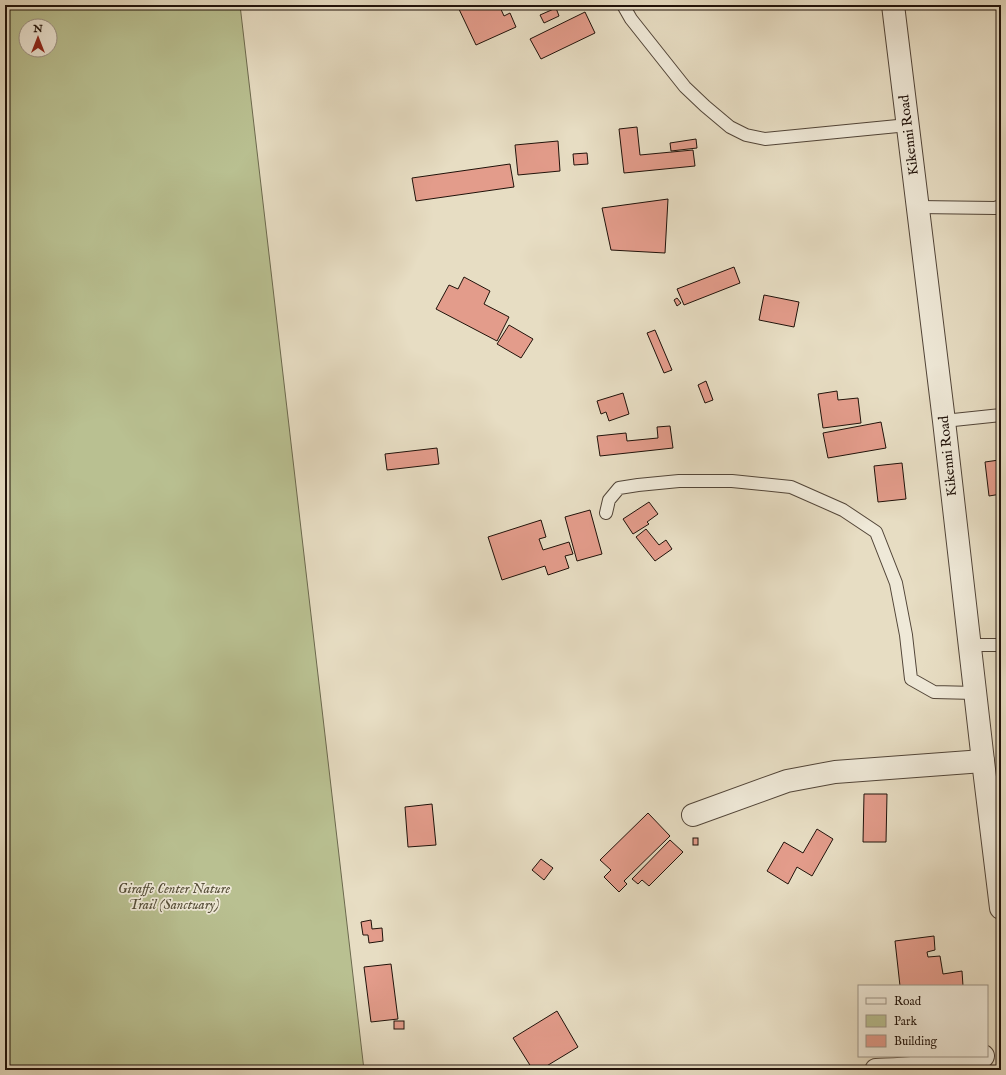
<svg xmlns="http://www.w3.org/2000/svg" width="1006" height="1075" viewBox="0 0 1006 1075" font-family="'IM FELL English',serif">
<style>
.green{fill:#b9c091;stroke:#6c694e;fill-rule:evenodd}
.building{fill:#e39c8b;stroke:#20120a}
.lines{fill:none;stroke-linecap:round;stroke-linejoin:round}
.service-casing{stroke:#524538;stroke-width:14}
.minor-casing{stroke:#524538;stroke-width:24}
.service{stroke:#efe9d8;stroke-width:12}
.minor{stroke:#efe9d8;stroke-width:22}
.labels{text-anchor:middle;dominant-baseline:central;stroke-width:3.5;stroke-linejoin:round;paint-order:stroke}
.street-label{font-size:14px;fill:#20120a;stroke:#efe9d8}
.park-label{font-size:14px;font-style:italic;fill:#564f39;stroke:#efe9d8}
</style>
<rect width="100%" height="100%" fill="#e7ddc3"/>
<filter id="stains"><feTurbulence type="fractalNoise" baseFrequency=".005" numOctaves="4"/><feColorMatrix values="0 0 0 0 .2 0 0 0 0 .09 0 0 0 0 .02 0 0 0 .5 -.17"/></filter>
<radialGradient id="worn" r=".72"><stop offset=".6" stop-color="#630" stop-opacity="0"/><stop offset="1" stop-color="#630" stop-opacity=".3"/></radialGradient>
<path class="green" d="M 5,5 L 240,5 L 364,1070 L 5,1070 ZM 26,26 L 50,26 L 50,50 L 26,50 Z"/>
<g class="building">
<polygon points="457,5 499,5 504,16 510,13 516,27 476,45"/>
<polygon points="556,8 559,16 544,23 540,15"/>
<polygon points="585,12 595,33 541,59 530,39"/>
<polygon points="637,127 640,155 693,150 695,166 624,173 619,129"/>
<polygon points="696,139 697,148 671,151 670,143"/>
<polygon points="558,141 560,171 518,175 515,145"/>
<polygon points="587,153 588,164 574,165 573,154"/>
<polygon points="510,164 514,187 416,201 412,178"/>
<polygon points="668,199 665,253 611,250 602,208"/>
<polygon points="734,267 740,283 684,305 677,289"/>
<polygon points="464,277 490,291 484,304 509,317 497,341 436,309 449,285 458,289"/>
<polygon points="764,295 799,302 794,327 759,320"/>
<polygon points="677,298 681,303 677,306 674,300"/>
<polygon points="509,325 533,339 521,358 497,344"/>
<polygon points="655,330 672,370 664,373 647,333"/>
<polygon points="706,381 713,400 705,403 698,385"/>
<polygon points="837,391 838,400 858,398 861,423 823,428 818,394"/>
<polygon points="623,393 629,414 609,421 606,412 601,414 597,401"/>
<polygon points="881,422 886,448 828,458 823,433"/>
<polygon points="670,426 673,448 600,456 597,436 626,433 627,441 658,438 657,427"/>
<polygon points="437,448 439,464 387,470 385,454"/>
<polygon points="999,460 1001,477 1001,494 989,496 985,462"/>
<polygon points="902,463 906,499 878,502 874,466"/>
<polygon points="649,502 658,514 647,522 649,524 633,534 623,519"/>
<polygon points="590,510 602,554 577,561 565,517"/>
<polygon points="541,520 546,537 539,539 543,550 569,542 573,554 565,556 569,568 548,575 545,566 502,580 488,537"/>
<polygon points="646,529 659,545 666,540 672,549 655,561 636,537"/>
<polygon points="864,794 887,794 886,842 863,842"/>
<polygon points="432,804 436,845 408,847 405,807"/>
<polygon points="648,813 670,836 624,881 627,884 619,892 604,877 611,870 600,860"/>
<polygon points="817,829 833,839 812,876 797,867 788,884 767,871 784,842 803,853"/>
<rect x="693" y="838" width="5" height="7"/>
<polygon points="670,840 683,852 649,886 642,880 638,884 632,879"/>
<polygon points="541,859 553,868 544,880 532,870"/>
<polygon points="371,920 372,929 382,928 383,941 369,943 368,935 363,935 361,922"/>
<polygon points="934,936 935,950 927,952 928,957 940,956 943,974 962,971 963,986 900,986 895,941"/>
<polygon points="391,964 398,1019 371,1022 364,967"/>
<polygon points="557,1011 578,1047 540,1070 533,1070 513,1038"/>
<rect x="394" y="1021" width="10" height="8"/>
</g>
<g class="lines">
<g class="service-casing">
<g id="service">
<polyline points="623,5 631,19 685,87 705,106 730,127 746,135 765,139 908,125"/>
<polyline points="918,207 995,208 1001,206"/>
<polyline points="944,421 1001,415"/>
<polyline points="606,513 609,500 619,488 638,485 679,481 732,481 791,487 843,510 876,532 896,583 906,635 911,679 934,692 975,693"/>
<polyline points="970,645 1001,645"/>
</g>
</g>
<g class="minor-casing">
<g id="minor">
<polyline points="893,5 944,421 983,761 1001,908"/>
<polyline points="693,815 787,781 835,772 983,761"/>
<path d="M 876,1070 C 912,1068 949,1067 983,1056"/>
</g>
</g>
<use href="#service" class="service"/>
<use href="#minor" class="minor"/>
</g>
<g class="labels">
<g class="street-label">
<text transform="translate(909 135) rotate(-97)">Kikenni Road</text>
<text transform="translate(948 456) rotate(-96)">Kikenni Road</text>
</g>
<g class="park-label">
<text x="174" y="889">Giraffe Center Nature<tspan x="174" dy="16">Trail (Sanctuary)</tspan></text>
</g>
</g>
<rect width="1006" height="1075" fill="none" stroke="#e7ddc3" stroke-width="20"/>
<rect x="6" y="6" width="994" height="1063" fill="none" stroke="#20120a" stroke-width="2"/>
<rect x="10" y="10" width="986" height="1055" fill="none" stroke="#20120a"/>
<rect x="858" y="985" width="130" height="72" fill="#efe9d8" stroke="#9c9386"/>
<rect x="866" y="998" width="20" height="6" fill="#efe9d8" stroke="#9c9386"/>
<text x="894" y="1005" font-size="12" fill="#20120a">Road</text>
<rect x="866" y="1015" width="20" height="12" fill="#b9c091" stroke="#9c9386"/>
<text x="894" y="1025" font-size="12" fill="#20120a">Park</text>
<rect x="866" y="1035" width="20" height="12" fill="#e39c8b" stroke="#9c9386"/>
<text x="894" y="1045" font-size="12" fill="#20120a">Building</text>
<g transform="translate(38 38)"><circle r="19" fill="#efe9d8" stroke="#9c9386"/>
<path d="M0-3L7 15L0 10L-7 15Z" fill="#8f2418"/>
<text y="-6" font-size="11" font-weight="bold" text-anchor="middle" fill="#20120a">N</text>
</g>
<rect width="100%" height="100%" filter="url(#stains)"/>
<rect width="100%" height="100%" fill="url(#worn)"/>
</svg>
